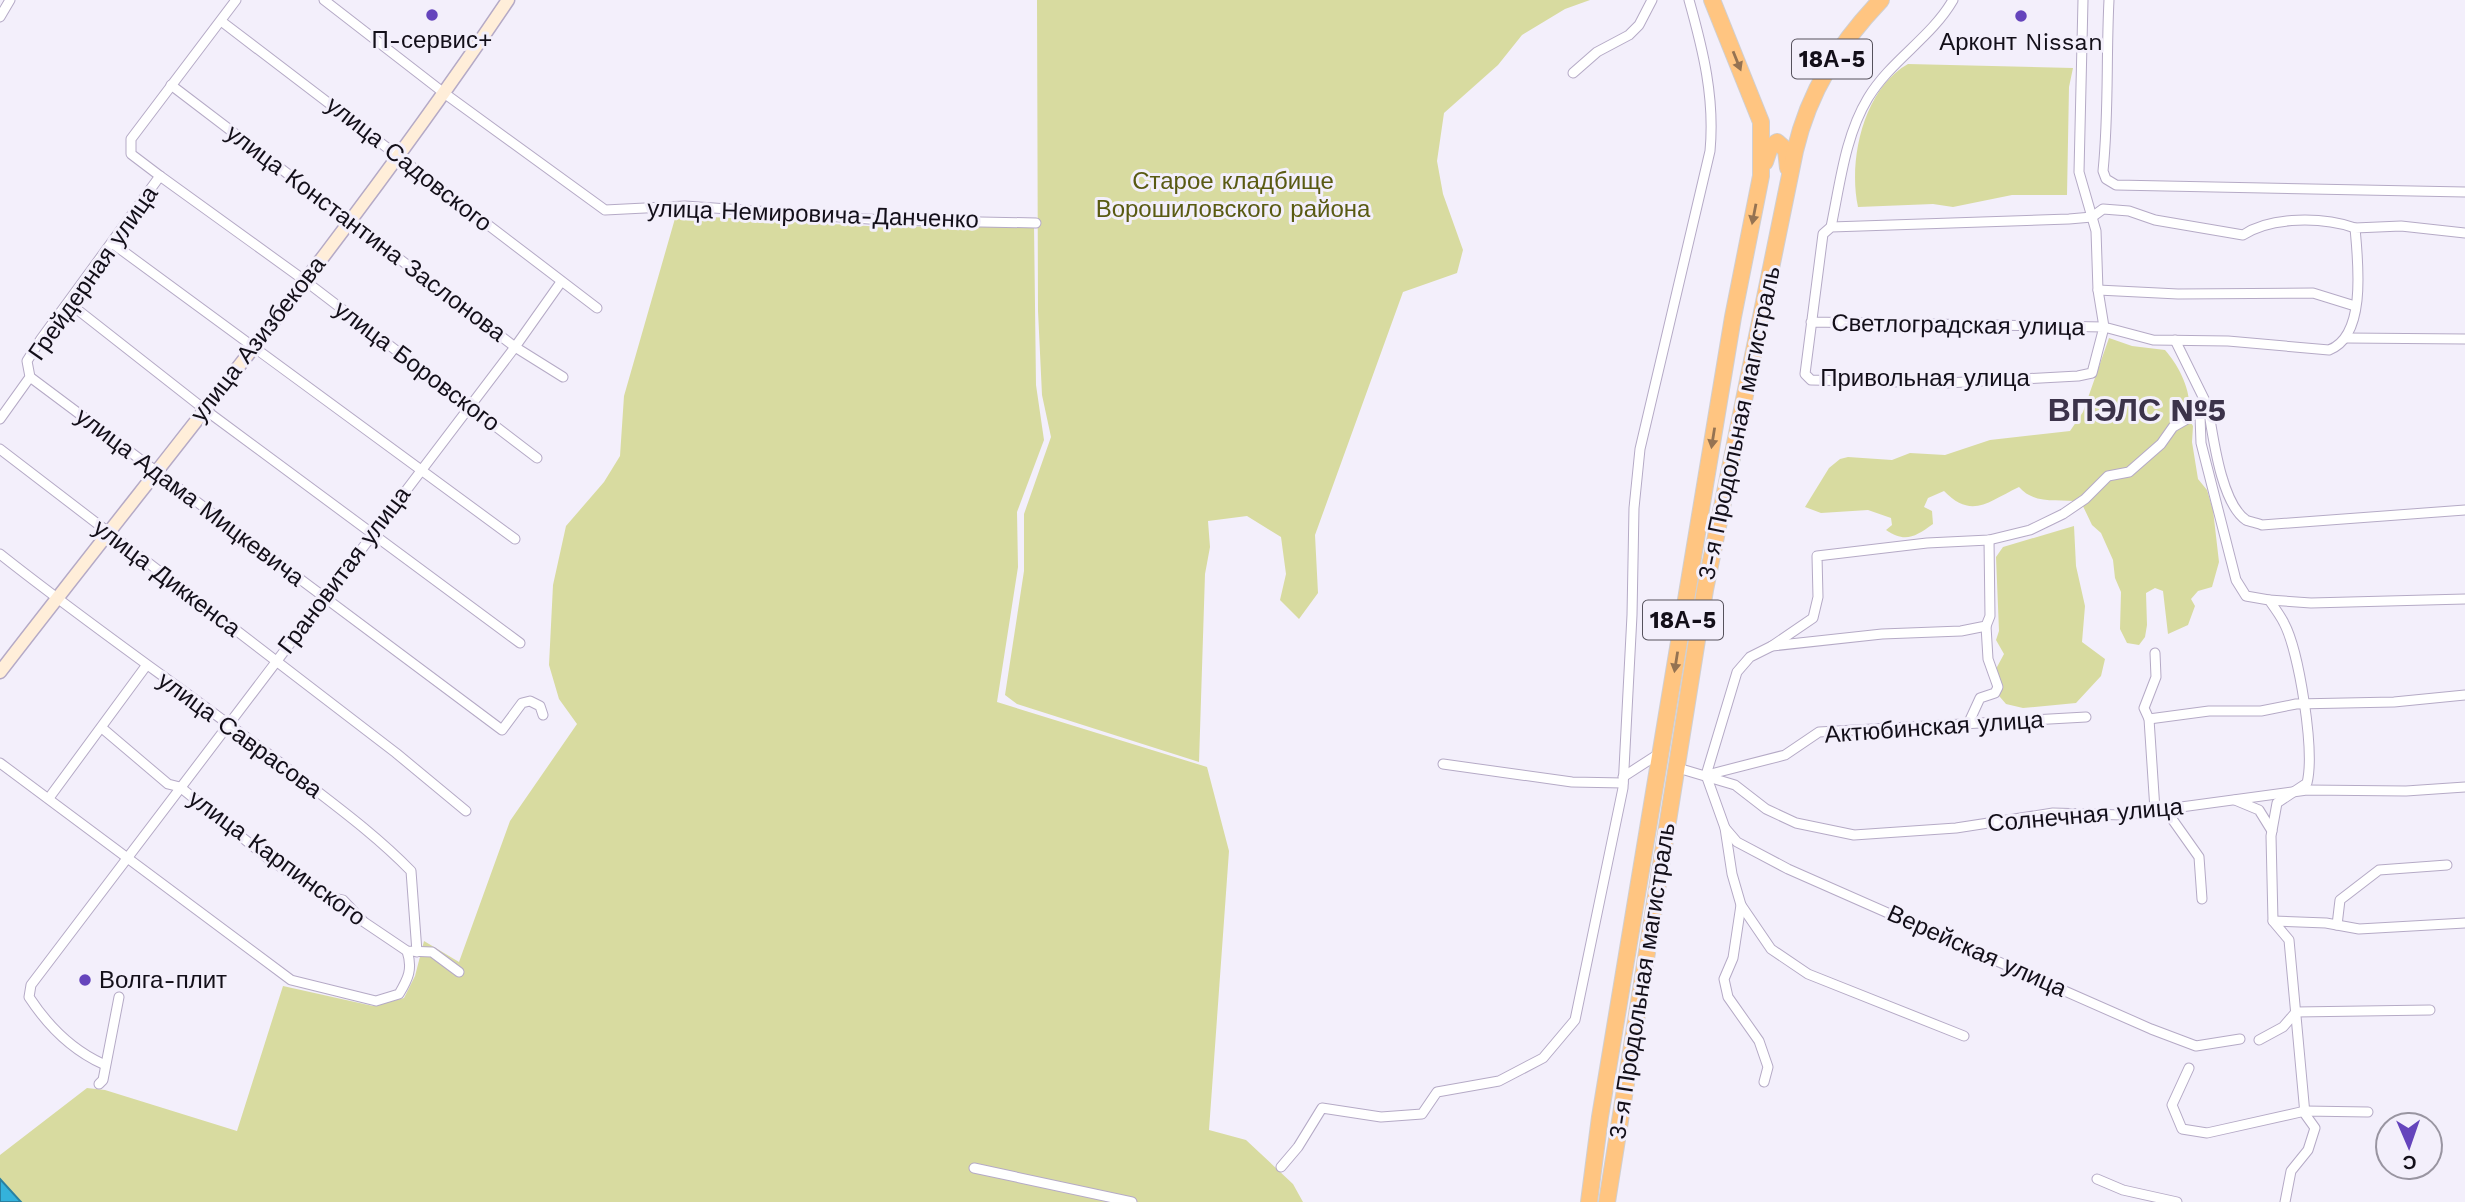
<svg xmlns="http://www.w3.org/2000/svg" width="2465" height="1202" viewBox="0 0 2465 1202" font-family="'Work Sans',sans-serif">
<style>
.green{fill:#d8dba0}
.water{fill:#34b2db;stroke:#2a81a1;stroke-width:2}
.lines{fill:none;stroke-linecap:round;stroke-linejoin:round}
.street-casing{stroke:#b5aac6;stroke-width:11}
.secondary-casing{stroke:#b5aac6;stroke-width:15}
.highway-casing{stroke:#d0cfd1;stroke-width:18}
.street{stroke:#fff;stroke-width:9}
.secondary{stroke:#ffeed9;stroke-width:12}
.highway{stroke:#ffc581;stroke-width:16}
.oneway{fill:#957352}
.poi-dot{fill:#6544bc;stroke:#f3effb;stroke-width:2.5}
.labels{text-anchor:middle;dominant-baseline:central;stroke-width:6;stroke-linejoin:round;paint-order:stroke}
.shield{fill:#f3effb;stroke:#56525d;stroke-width:2}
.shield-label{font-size:23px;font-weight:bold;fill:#130f19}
.poi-label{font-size:24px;fill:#130f19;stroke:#f3effb}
.street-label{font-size:24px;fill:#130f19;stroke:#f3effb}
.park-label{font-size:24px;fill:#595a12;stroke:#f3effb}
.district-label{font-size:32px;font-weight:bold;fill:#3c334a;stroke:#f3effb}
</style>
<rect width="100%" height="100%" fill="#f3effb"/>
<g class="green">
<polygon points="1037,0 1590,0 1565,9 1522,35 1498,65 1444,113 1437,161 1443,194 1463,250 1457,273 1403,292 1315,535 1318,593 1299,619 1280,600 1286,574 1281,537 1247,516 1208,521 1210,547 1205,574 1199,762 1017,704 1005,695 1024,571 1024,514 1051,437 1042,395 1038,311"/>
<path d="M 1908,64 L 2073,68 L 2069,87 L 2067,195 L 2012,195 L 1953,207 L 1933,204 L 1858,207 C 1848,161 1863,89 1908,64 Z"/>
<polygon points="676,215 885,227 1034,225 1036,385 1044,440 1017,512 1018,567 997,702 1207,767 1229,851 1209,1130 1246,1140 1293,1184 1303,1202 21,1202 0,1179 0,1155 87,1088 105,1090 237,1131 283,986 373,1006 404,998 415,976 424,941 459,962 510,821 577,724 559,699 549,665 553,585 566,526 604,482 620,456 624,396"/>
<path d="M 2109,338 L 2132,346 L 2165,350 C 2180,367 2194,395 2188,418 L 2193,426 L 2192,442 L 2198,479 L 2207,490 L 2213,510 L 2219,562 L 2212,587 L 2198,591 L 2191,599 L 2195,606 L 2188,625 L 2168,634 L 2163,591 L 2155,588 L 2146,593 L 2147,625 L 2145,637 L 2139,645 L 2127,643 L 2120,629 L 2121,592 L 2115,578 L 2113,560 L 2101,533 L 2092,525 L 2081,502 C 2058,498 2036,506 2019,487 C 1989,501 1972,520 1944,491 L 1928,498 L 1924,507 L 1932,511 L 1933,524 C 1915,537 1905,543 1886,530 L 1892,525 L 1891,518 L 1868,510 L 1821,513 L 1805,507 L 1829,468 L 1840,459 L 1848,457 L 1892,460 L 1910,453 L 1945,455 L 1990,440 L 2070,431 L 2083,412 Z"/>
<polygon points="2074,526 2076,566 2085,606 2082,642 2105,659 2101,676 2076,703 2023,708 2006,704 1994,690 1997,667 2004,654 1996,640 1999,631 1996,557 2003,547"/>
</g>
<polygon class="water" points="0,1179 21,1202 0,1202"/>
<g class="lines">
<g class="street-casing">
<g id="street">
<polyline points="324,0 444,93 605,210 685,206 883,220 1036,223"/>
<path d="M 2083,0 L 2079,172 L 2096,231 L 2098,290 L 2104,327 L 2153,340 L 2228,341 L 2329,350 C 2367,336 2358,262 2355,228 L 2401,226 L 2465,233"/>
<path d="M 2109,0 C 2106,58 2109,113 2103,171 L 2106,179 L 2116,185 L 2465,192"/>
<polyline points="0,17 10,0"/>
<polyline points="221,21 597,308"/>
<polyline points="1573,73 1597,52 1629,35 1639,25 1652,0"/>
<polyline points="171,85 515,347 563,377"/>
<polyline points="160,176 304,280 537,458"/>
<path d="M 1831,227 C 1840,184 1845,136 1868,98 C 1891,60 1931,38 1953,0"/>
<polyline points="112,243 515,539"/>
<polyline points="2098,290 2178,294 2313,293 2355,306"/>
<polyline points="69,303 204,409 520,643"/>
<path d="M 1811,322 L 2104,327 L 2092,373 L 2078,376 L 1947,383 L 1811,380 L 1805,374 L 1823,234 L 1831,227 L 2069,219 L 2092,217 L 2103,209 L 2129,211 L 2155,220 L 2243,235 C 2272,216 2323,217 2355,228"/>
<polyline points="2346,338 2465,339"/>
<path d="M 2175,340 L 2208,407 L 2200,416 L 2201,443 L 2236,580 L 2246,596 L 2269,600 C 2274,607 2280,615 2284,623 C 2299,651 2315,751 2307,783 L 2277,803 L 2271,836 L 2273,921 L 2289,940 L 2305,1114 L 2315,1128 L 2308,1150 L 2291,1171 L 2285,1202"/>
<polyline points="30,377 502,730 522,703 530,701 540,706 543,715"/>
<polyline points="0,419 30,377 27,361 41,339 160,176 131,154 131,139 236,0"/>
<polyline points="0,449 396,753 466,811"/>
<path d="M 0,554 C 97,631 199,700 296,775 C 336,806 376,835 411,871 L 417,952"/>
<polyline points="2269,600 2311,603 2465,599"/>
<path d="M 1772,646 L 1813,618 L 1818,597 L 1817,556 L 1927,543 L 1989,540 L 2030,530 L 2063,514 L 2085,499 L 2108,476 L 2129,472 L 2161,444 L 2173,427 L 2208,407 C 2213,436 2221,503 2246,520 C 2250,522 2258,523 2262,525 L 2465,510"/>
<polyline points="2155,653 2156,677 2144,708 2149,719 2155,810"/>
<polyline points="2149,719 2209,711 2261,711 2296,704 2394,702 2465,695"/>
<polyline points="1969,722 1980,698 1995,693 1998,687 1988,659 1986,626"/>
<polyline points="102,728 168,784 180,787 270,860 325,896 343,900 364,922 407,951 432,952 459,972"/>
<path d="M 0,763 L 291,980 L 376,1001 L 399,994 C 408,979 413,969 407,951"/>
<polyline points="1443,764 1572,782 1623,783"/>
<polyline points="1678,768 1735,785 1766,809 1796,823 1854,835 1956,828 2053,813 2122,815 2307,790 2406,791 2465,787"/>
<polyline points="1707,775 1785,755 1819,732 2086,717"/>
<polyline points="1623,777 1660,753"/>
<polyline points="49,798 146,666"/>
<polyline points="2235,800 2259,810 2272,831"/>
<polyline points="2165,809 2199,857 2202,899"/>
<polyline points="1725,828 1737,842 1788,869 2151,1029 2196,1046 2240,1039"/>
<polyline points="1741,905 1771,949 1808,974 1964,1036"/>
<polyline points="2273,921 2326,923 2359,929 2465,923"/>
<polyline points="2337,925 2340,900 2379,870 2447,865"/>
<polyline points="2259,1040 2283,1027 2296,1012 2430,1010"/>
<path d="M 103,1064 C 72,1050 48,1026 29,997 L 31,985 L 515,347 L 561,282"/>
<polyline points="2189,1068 2172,1105 2182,1129 2207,1133 2305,1111 2368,1112"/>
<polyline points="1764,1082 1768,1067 1759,1041 1728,997 1724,979 1733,958 1741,905 1732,874 1725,828 1706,775 1737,672 1750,657 1772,646 1882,634 1961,631 1986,626 1990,616 1989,540"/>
<polyline points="99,1084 103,1080 119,997"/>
<path d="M 1281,1167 L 1298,1147 L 1322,1108 L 1381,1117 L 1422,1114 L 1437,1092 L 1499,1081 L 1543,1058 L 1575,1020 L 1623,788 L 1632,615 L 1634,508 L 1640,449 L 1710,151 C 1715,98 1703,50 1689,0"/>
<polyline points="974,1168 1132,1202"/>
<polyline points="2097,1179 2123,1190 2177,1202"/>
</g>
</g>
<g class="secondary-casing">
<path id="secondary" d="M 0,672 C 171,450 351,233 508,0"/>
</g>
<g class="highway-casing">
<g id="highway">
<polyline points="1765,162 1770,147 1777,142 1786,150 1788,168"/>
<polyline points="1589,1202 1600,1117 1733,317 1761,176 1761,122 1712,0"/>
<path d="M 1607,1202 L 1705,590 L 1795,151 C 1809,91 1839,44 1881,0"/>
</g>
</g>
<use href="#street" class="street"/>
<use href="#secondary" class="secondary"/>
<use href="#highway" class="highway"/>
</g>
<defs><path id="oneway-solid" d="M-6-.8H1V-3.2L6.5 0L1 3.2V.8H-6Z" transform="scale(1.75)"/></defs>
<g class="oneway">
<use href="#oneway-solid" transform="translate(1737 61) rotate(68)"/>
<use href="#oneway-solid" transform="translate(1754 214) rotate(101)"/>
<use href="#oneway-solid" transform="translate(1713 438) rotate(99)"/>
<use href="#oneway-solid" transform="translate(1676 662) rotate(99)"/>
</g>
<g class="poi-dot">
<circle cx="432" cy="15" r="7"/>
<circle cx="2021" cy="16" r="7"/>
<circle cx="85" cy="980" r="7"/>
</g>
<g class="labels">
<g class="shield">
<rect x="1792" y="39.5" width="80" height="39" rx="5"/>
<rect x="1643" y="600.5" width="80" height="39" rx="5"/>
</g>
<g class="shield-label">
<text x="1832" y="59">18А-5</text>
<text x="1683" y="620">18А-5</text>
</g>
<g class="poi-label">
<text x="432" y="40">П-сервис+</text>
<text x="2021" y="42">Арконт Nissan</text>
<text x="99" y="980" text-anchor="start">Волга-плит</text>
</g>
<g class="street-label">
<text transform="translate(409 164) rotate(38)">улица Садовского</text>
<text transform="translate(813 214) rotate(2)">улица Немировича-Данченко</text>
<text transform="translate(366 233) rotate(37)">улица Константина Заслонова</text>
<text transform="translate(93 273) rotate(-55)">Грейдерная улица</text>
<text transform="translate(1958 325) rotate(1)">Светлоградская улица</text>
<text transform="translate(258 339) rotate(-52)">улица Азизбекова</text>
<text transform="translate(417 366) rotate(37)">улица Боровского</text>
<text x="1925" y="378">Привольная улица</text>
<text transform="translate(1739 423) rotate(-78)">3-я Продольная магистраль</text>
<text transform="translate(190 497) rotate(37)">улица Адама Мицкевича</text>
<text transform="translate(344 570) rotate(-53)">Грановитая улица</text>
<text transform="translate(167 578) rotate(37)">улица Диккенса</text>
<text transform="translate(1934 727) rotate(-4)">Актюбинская улица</text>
<text transform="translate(240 735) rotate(36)">улица Саврасова</text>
<text transform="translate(2085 815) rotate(-5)">Солнечная улица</text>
<text transform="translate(277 858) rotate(36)">улица Карпинского</text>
<text transform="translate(1977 951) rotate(24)">Верейская улица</text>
<text transform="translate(1642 981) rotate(-81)">3-я Продольная магистраль</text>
</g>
<g class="park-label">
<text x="1233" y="181">Старое кладбище<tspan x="1233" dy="28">Ворошиловского района</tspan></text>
</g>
<g class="district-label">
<text x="2137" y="410">ВПЭЛС №5</text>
</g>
</g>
<g transform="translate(2409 1146) rotate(178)"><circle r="33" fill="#f3effb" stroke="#9995a1" stroke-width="2"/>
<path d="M0-5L12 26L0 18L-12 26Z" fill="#6544bc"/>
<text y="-10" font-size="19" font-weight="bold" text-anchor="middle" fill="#130f19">С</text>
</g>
</svg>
